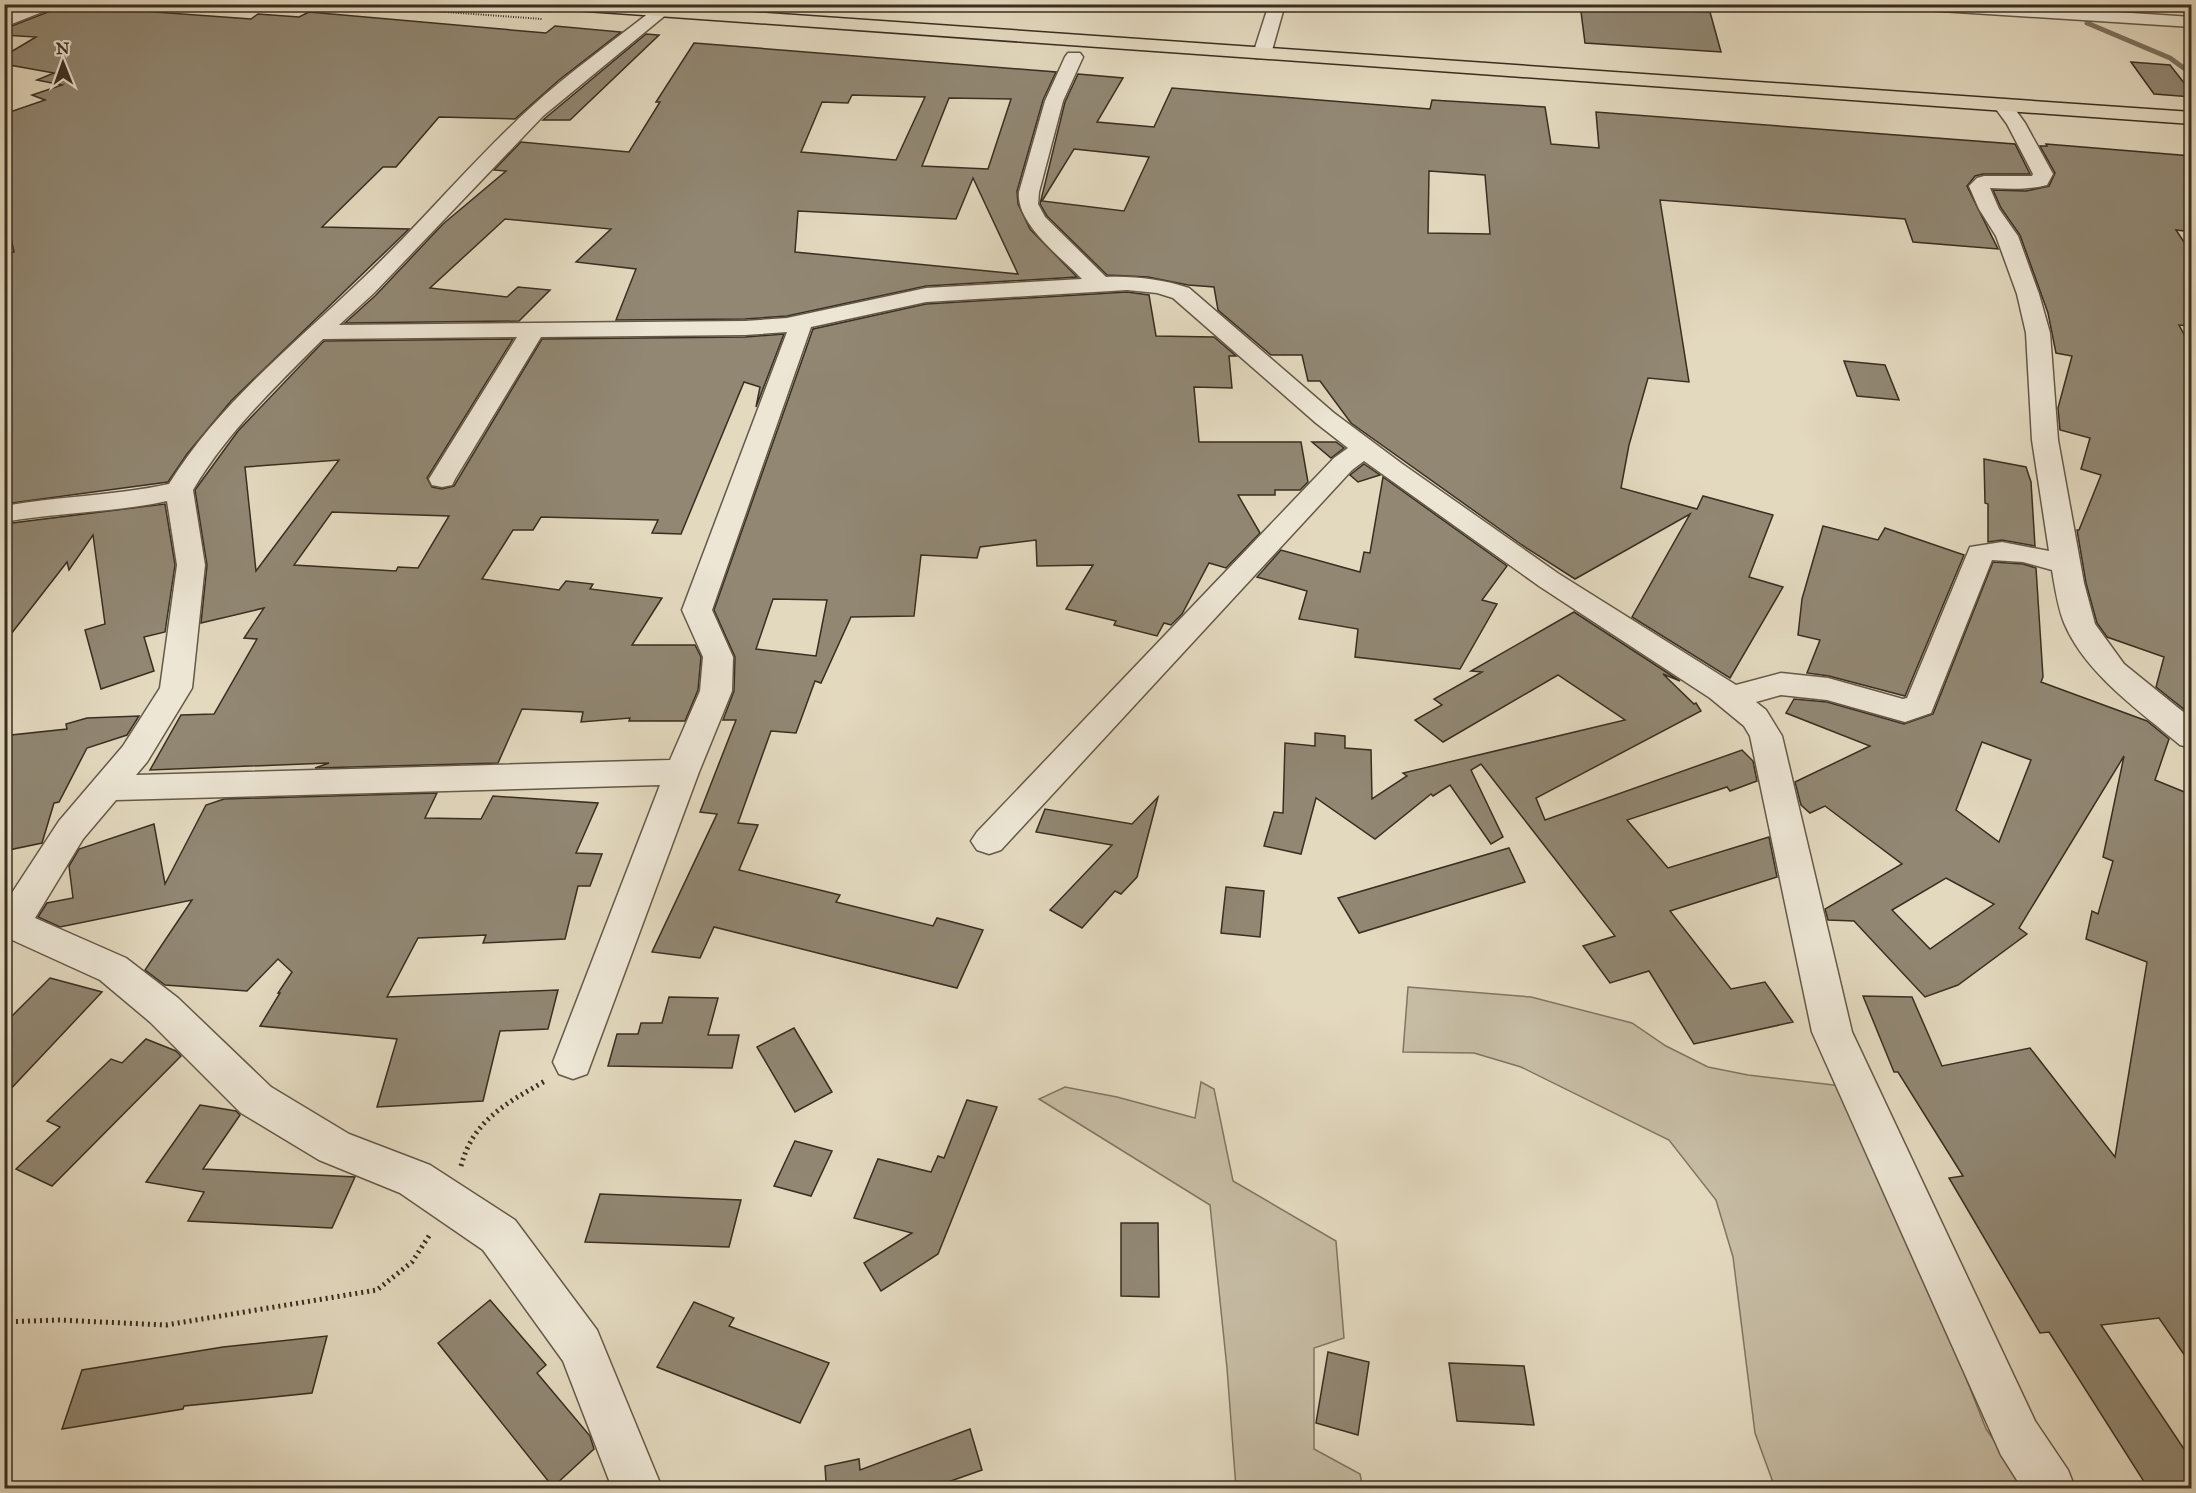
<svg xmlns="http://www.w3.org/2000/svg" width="2196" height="1493" viewBox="0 0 2196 1493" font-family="'IM FELL Great Primer',serif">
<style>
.green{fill:#c6bca4;stroke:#807562;stroke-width:1.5}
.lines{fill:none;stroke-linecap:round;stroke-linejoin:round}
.stream{stroke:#7c725f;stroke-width:5}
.building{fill:#918773;stroke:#392e21;stroke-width:1.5;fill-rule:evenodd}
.minor-casing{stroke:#645948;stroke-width:3}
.major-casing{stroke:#392e21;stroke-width:3}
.path-far1{stroke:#392e21;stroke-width:2;stroke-dasharray:1 1.5;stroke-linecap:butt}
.path{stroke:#392e21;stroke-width:5;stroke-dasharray:2 4;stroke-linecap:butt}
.minor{fill:#ede6d5;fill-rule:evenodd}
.major{fill:#e3d9bf;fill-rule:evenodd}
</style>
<rect width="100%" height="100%" fill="#e3d9bf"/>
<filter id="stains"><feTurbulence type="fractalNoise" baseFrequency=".00333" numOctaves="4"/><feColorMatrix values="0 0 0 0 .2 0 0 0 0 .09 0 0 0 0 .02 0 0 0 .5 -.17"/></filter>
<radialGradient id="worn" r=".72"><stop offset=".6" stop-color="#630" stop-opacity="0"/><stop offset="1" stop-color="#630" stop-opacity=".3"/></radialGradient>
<g class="green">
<polygon points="1408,987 1531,997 1632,1023 1666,1046 1708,1067 1748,1075 1842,1086 1948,1332 1986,1429 2027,1488 1775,1488 1755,1433 1733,1257 1716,1200 1669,1140 1521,1067 1474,1053 1403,1052"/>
<polygon points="1201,1082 1214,1089 1233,1181 1336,1241 1344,1338 1314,1348 1314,1449 1360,1474 1363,1488 1236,1488 1227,1368 1210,1205 1039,1099 1065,1087 1117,1097 1195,1118"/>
</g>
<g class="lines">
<g class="stream">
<polyline points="2046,4 2049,7"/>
<polyline points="906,8 908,4"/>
<polyline points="2087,23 2170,58 2192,74"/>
</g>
</g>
<g class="building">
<polygon points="1580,4 1626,7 1625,4 1665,4 1666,10 1710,12 1721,52 1585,43"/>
<polygon points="59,5 251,19 258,14 299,17 309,12 546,33 555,26 621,32 559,80 515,119 439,117 396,167 383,167 322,227 409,229 231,401 187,454 168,482 4,504 4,253 14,252 4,205 4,114 45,100 32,95 62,85 37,80 54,73 4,64 4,56 36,37 4,35 4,29 56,9"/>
<polygon points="646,34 659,35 570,120 543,120"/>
<path d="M 694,43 L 1056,72 L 1043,100 L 1017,191 L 1018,204 L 1030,229 L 1077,277 L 926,286 L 787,316 L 745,319 L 616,320 L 636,269 L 576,262 L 611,229 L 505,219 L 430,288 L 507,297 L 518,287 L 550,290 L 519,321 L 345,323 L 376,295 L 443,224 L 506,171 L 494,170 L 521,142 L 629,152 L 660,102 L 656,102 ZM 852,95 L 925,97 L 896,160 L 801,152 L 822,102 L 848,103 ZM 949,98 L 1011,99 L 988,169 L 922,166 ZM 973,178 L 1018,274 L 795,252 L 798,211 L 956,219 Z"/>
<polygon points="2131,62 2170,65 2192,93 2192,97 2154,94"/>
<path d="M 1078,74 L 1123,78 L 1097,122 L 1154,127 L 1172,88 L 1430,109 L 1432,100 L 1545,107 L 1551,144 L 1599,148 L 1596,112 L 2015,144 L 2030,174 L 1983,174 L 1975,176 L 1967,186 L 1998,249 L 1913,242 L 1905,219 L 1660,200 L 1689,382 L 1648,378 L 1629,445 L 1621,488 L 1697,509 L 1703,496 L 1773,515 L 1749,577 L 1783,587 L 1730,678 L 1632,617 L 1690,514 L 1575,579 L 1522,545 L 1351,423 L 1320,381 L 1308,381 L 1302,355 L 1271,355 L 1218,310 L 1214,287 L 1188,285 L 1148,277 L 1107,275 L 1047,216 L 1040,204 L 1065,102 ZM 1074,149 L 1149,157 L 1124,211 L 1042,201 ZM 1429,171 L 1485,175 L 1490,234 L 1428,233 Z"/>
<polygon points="2046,144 2192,156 2192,232 2176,230 2192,254 2192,326 2179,325 2192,349 2192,713 2185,710 2156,687 2164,657 2107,637 2097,623 2086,583 2077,530 2079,530 2101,475 2081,469 2090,438 2060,430 2058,408 2072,356 2056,353 2048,313 2020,235 2001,208 1993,190 2026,191 2049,186 2055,173 2040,146 2047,146"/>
<path d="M 1127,292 L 1149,295 L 1156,336 L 1214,337 L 1236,356 L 1229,356 L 1232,388 L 1194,387 L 1199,442 L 1301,442 L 1308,482 L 1300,490 L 1275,490 L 1275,495 L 1238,495 L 1260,533 L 1226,568 L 1209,563 L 1182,614 L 1171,625 L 1164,623 L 1157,636 L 1114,625 L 1116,621 L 1066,609 L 1093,565 L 1037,566 L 1036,540 L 980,547 L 977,558 L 921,555 L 914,616 L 851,617 L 821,683 L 815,681 L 796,733 L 771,731 L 738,823 L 758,825 L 739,870 L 840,895 L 836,902 L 933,926 L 937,918 L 983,930 L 957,988 L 714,927 L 700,958 L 652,952 L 717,814 L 700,812 L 736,720 L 723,720 L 734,691 L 735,657 L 714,610 L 813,329 L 926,304 ZM 773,599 L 827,600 L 816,656 L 756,649 Z"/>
<path d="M 784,334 L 756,407 L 760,387 L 744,382 L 681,534 L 652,533 L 658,520 L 541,517 L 533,530 L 513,530 L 482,579 L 559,590 L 566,581 L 593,584 L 590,589 L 662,598 L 632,645 L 695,645 L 701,657 L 698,690 L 685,721 L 629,721 L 630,718 L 581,722 L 583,712 L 522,709 L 498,763 L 315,768 L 329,763 L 150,770 L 181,715 L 214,714 L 257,639 L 244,638 L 264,608 L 201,623 L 207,565 L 195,490 L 238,431 L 324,341 L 513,339 L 427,478 L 432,487 L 442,489 L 454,486 L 542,339 L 745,337 ZM 339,460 L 256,571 L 245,467 ZM 332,512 L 387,514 L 449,516 L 418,568 L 398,567 L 396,571 L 294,565 Z"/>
<polygon points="1844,361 1885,365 1899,400 1857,396"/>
<polygon points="1312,442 1336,442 1344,448 1331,458"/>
<polygon points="1984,459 2026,467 2031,482 2035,546 2002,540 1988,542 1988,504 1985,503"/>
<polygon points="1364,464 1380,475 1358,482 1350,475"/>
<polygon points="1383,477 1507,566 1482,600 1497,604 1460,669 1355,657 1358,629 1299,619 1307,591 1257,577 1281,550 1360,572 1364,552 1370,553"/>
<polygon points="165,504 175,565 165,632 144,637 154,671 101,689 85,630 105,624 93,535 69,570 67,562 4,643 4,524"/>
<polygon points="1823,526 1878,540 1885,528 1964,555 1905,696 1829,676 1807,673 1820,640 1798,635 1802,599"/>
<path d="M 1993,562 L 2023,564 L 2036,568 L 2043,677 L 2041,682 L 2147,721 L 2169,739 L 2155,780 L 2192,795 L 2192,1138 L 2187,1179 L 2192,1179 L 2192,1366 L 2159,1318 L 2101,1325 L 2192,1461 L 2192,1482 L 2148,1488 L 2049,1332 L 2040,1333 L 1949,1178 L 1963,1176 L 1898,1072 L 1894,1072 L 1863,996 L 1912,997 L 1942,1066 L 2030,1048 L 2115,1157 L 2147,962 L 2086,939 L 2092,911 L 2098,914 L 2113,861 L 2103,857 L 2124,756 L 2019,928 L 2027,934 L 1958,985 L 1925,997 L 1854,921 L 1828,920 L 1825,909 L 1902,864 L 1825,806 L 1810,813 L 1801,805 L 1795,782 L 1870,746 L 1786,713 L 1794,699 L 1827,702 L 1904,724 L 1933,714 ZM 1982,742 L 2031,760 L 1999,842 L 1956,810 ZM 1946,878 L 1994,904 L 1930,949 L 1892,910 Z"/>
<polygon points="1574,612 1680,681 1663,674 1694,704 1696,703 1701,711 1536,798 1545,820 1742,750 1753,761 1757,781 1730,791 1727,787 1627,820 1668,868 1769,837 1777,877 1670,911 1731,989 1765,982 1793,1022 1694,1044 1649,971 1610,983 1583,946 1615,936 1481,764 1471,770 1503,837 1491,844 1450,785 1433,796 1431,794 1375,839 1316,798 1301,854 1264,846 1274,812 1283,813 1285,743 1315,746 1315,733 1345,736 1345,748 1371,750 1372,799 1407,776 1403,773 1625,720 1558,675 1443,742 1415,720 1442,705 1434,699 1482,672 1471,671"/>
<polygon points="139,716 127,735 87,748 59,802 54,803 42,843 4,851 4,748 11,735 67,729 66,724 87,718"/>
<polygon points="437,793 425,818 481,819 493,796 598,803 576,853 602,854 590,886 578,886 565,939 483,943 486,935 418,938 387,997 558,990 548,1029 500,1031 483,1101 377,1107 397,1039 260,1026 280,993 278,993 292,972 278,959 247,991 165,985 145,970 192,900 60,927 38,917 47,903 73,898 69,866 79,849 154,824 165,884 206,805 224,799"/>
<polygon points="1158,797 1137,877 1121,894 1115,891 1082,928 1050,910 1112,845 1036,832 1045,809 1132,824"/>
<polygon points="1509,848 1525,882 1359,933 1338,898"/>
<polygon points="1226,887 1264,891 1260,937 1221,933"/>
<polygon points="50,978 102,992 4,1096 4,1024"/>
<polygon points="669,997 718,998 708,1035 739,1035 732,1068 608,1066 617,1034 638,1034 641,1023 662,1023"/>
<polygon points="794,1028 832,1092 795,1112 757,1047"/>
<polygon points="146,1039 176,1051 181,1056 52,1186 16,1169 60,1127 47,1121 111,1059 122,1063"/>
<polygon points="967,1100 997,1107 938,1254 881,1291 864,1263 912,1233 854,1218 878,1159 931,1172 938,1156 944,1158"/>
<polygon points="200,1105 236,1111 240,1115 203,1169 355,1177 332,1228 188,1221 204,1192 146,1182"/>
<polygon points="795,1141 832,1151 811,1196 774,1186"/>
<polygon points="600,1194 741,1200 729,1247 585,1242"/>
<polygon points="1121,1223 1158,1223 1159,1297 1121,1296"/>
<polygon points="490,1300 546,1365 537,1373 590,1436 594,1449 553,1487 438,1343"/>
<polygon points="694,1302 734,1318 729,1326 829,1363 800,1423 657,1367"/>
<polygon points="327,1336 312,1393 184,1406 183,1409 62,1429 82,1370 223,1347"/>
<polygon points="1328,1352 1369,1362 1358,1435 1316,1423"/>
<polygon points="1449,1363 1524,1366 1534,1425 1457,1421"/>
<polygon points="970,1429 982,1470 931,1488 818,1488 817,1485 826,1482 825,1466 859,1459 860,1470"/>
</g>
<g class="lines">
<g class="minor-casing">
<g id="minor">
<polygon points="33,4 57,4 55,7 4,27 4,16"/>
<path d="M 660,4 L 679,4 L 543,116 L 374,293 L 339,325 L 745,321 L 787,318 L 926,288 L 1082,279 C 1061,257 1016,224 1019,192 L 1045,101 L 1065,57 L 1068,53 L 1080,53 L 1083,57 L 1063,101 L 1039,192 L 1038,204 L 1045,217 L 1106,277 C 1135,276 1161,279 1189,288 L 1334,413 L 1401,463 L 1559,574 L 1736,685 L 1781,673 L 1828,678 L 1903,699 L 1907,698 L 1970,547 L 2002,542 L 2049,551 L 2032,440 L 2026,333 L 2017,294 L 1996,236 L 1979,209 L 1969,186 L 1977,178 L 1984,176 L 2032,176 L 2033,174 L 2007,124 L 1993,105 L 1995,101 L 2009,101 L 2025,123 L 2053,174 L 2047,185 C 2028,190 2010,189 1990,188 L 1999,209 L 2018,236 L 2039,294 L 2050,333 L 2058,440 L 2084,583 L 2095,624 L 2124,664 L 2192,719 L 2192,748 L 2180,745 C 2141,712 2086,674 2065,625 C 2058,609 2055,588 2052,570 L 2023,562 L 1992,560 L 1931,713 L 1905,722 L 1827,700 L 1781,695 L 1756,702 L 1766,710 L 1782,736 L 1852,1032 L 2035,1421 L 2068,1470 L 2075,1488 L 2022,1488 L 2001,1455 L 1812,1032 L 1750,736 L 1744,726 L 1710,698 L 1539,586 L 1364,461 L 1352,470 L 1001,850 L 989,854 L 977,850 L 971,841 L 977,832 L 1334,458 L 1348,448 L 1316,423 L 1173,298 L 1157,293 L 1127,290 L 926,302 L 811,327 L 712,610 L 733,657 L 732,691 L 699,772 L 587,1074 L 573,1079 L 559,1074 L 553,1062 L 660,785 L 116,800 L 83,839 L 35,918 L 126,958 L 178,998 L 271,1087 L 349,1134 L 430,1165 L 515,1220 L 597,1330 L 662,1488 L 612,1488 L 563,1361 L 483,1250 L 400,1193 L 319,1160 L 241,1113 L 150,1022 L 100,980 L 10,939 L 4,941 L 4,905 L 59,821 L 123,746 L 160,688 L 177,565 L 167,501 C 113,513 58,512 4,522 L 4,506 C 59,496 115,496 169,484 C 218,405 291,347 358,283 C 417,228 469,164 529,109 C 570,71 617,39 660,4 ZM 787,332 L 682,610 L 703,657 L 700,691 L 670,760 L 136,775 L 147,762 L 192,688 L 205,565 L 193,490 C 227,432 276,386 323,339 L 517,337 L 429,479 L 432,485 L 442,487 L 452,485 L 455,479 L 541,337 L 745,335 Z"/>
<polygon points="1269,4 1285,4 1271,54 1268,58 1256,58 1253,54"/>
<polygon points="1901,4 1994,4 2192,17 2192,27 1909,9"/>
</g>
</g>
<g class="major-casing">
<polygon id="major" points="550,4 635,4 2192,112 2192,124 558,9"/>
</g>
<polyline class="path-far1" points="336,4 542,19"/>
<g class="path">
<path d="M 461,1166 C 473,1120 507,1103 545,1081"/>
<polyline points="4,1322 58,1320 166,1325 377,1290 412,1262 431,1233"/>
</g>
<use href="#minor" class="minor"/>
<use href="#major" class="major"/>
</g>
<rect width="2196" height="1493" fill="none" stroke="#e3d9bf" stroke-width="24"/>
<rect x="6" y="6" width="2184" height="1481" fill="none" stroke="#392e21" stroke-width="3"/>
<rect x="12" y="12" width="2172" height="1469" fill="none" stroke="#392e21" stroke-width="1.5"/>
<g transform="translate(63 63) rotate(359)" stroke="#ede6d5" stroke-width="4.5" paint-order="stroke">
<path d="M0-4.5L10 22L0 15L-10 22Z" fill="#392e21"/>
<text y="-9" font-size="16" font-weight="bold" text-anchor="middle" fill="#392e21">N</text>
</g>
<rect width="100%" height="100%" filter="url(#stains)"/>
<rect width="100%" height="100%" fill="url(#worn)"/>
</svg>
